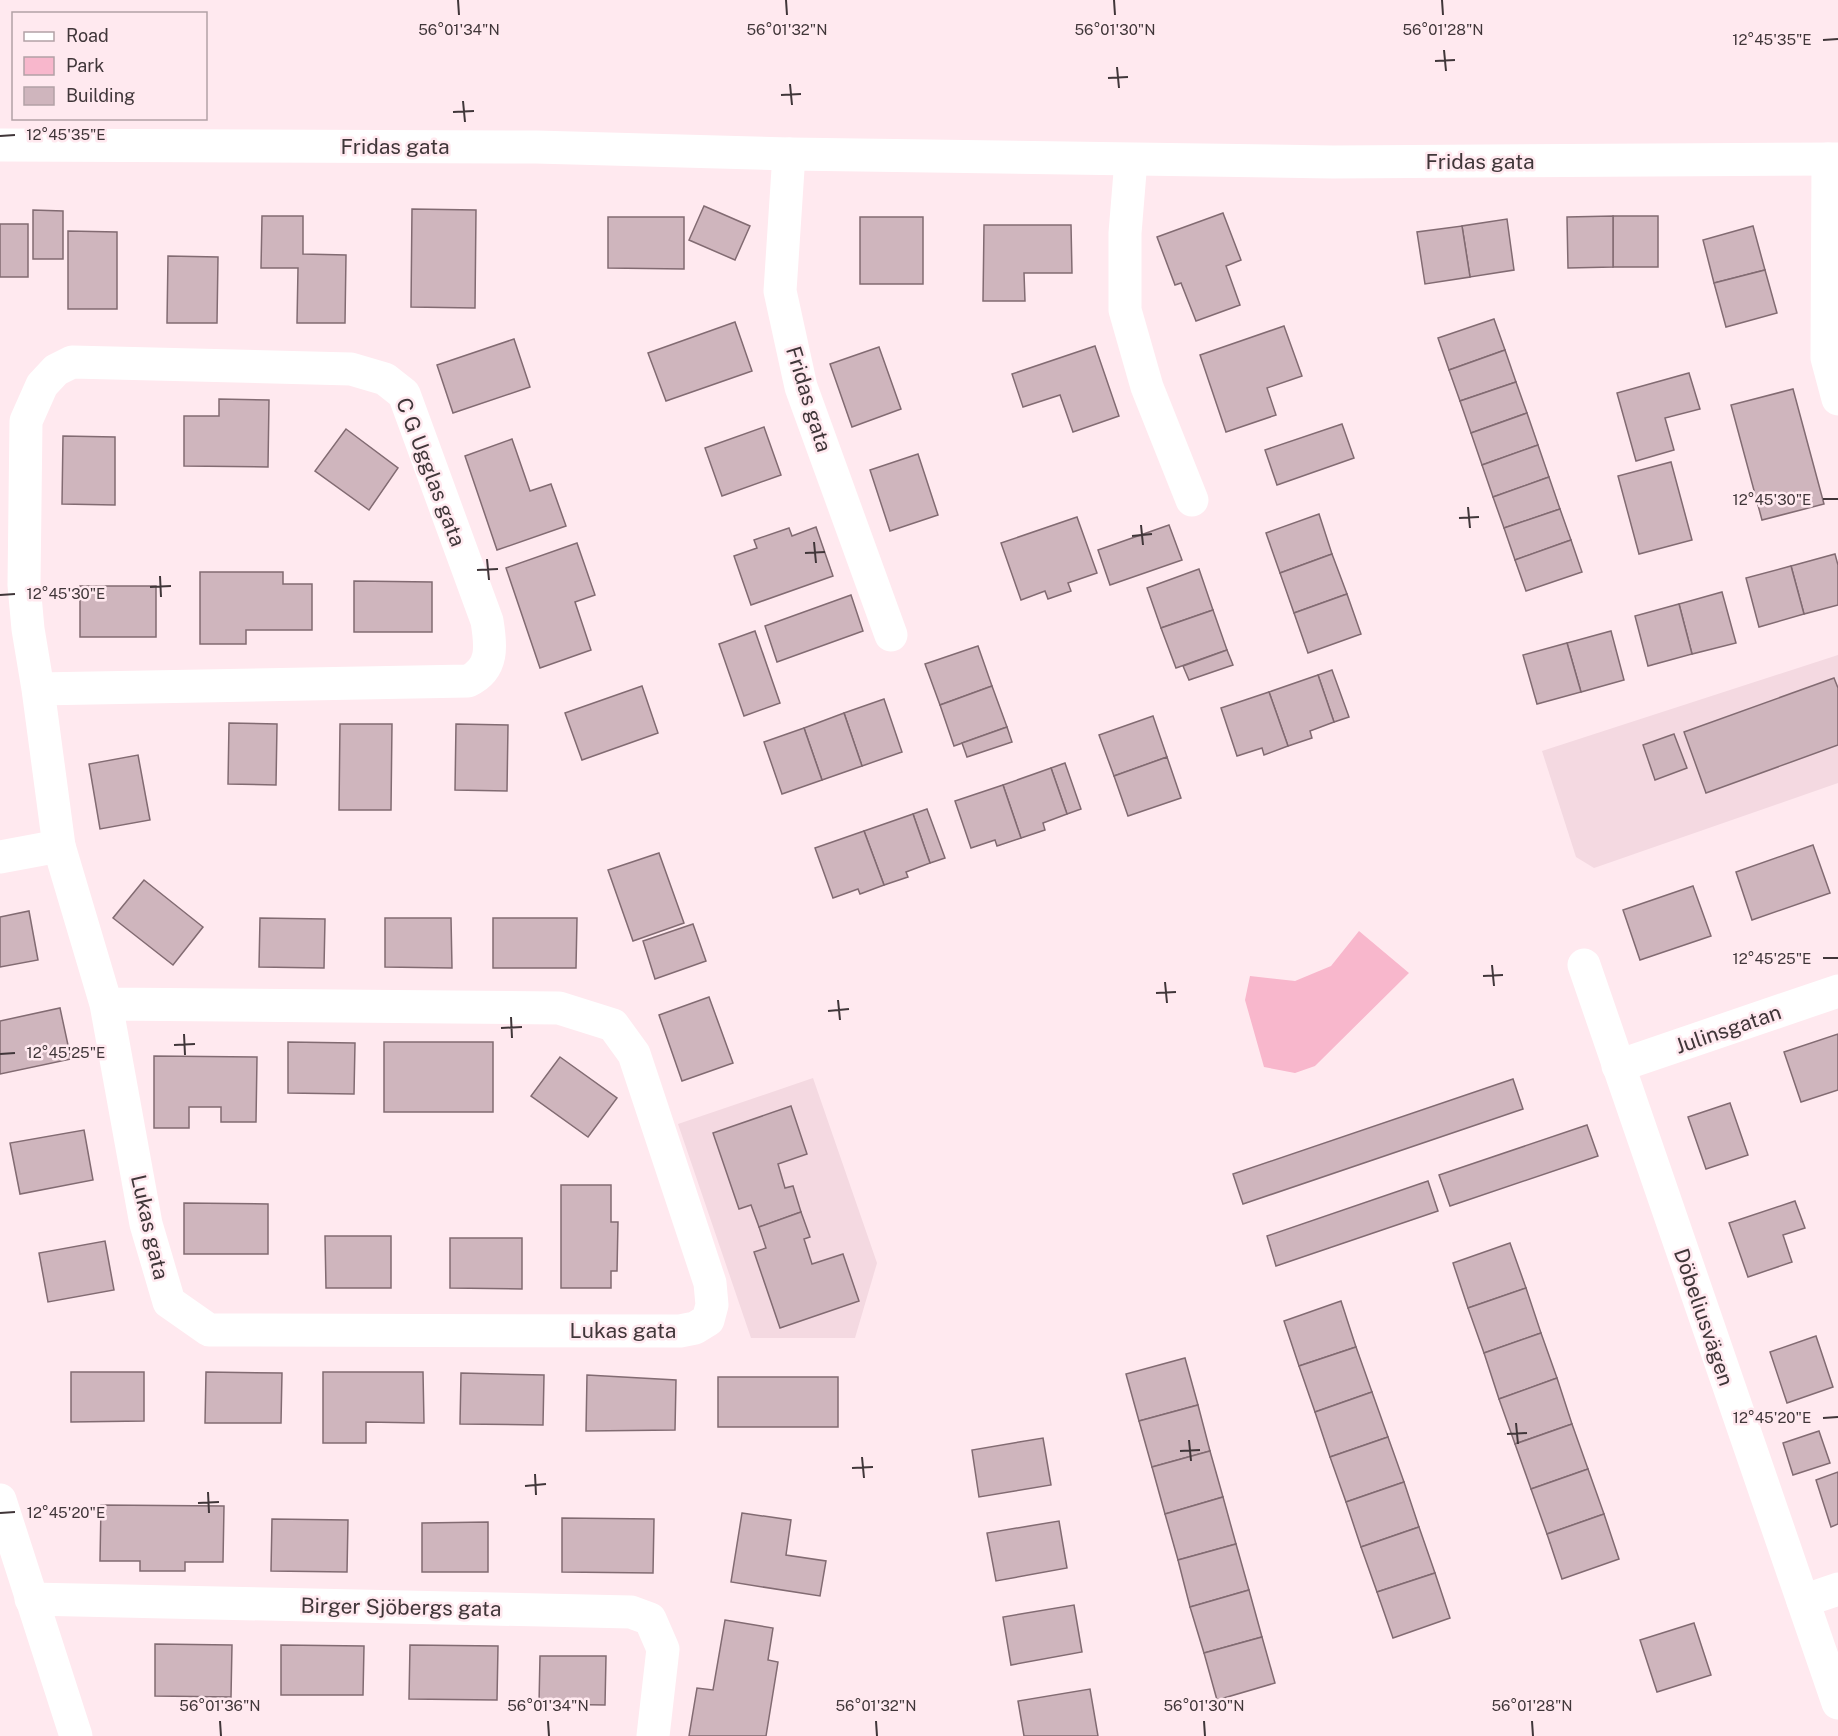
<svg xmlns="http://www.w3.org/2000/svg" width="1838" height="1736" viewBox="0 0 1838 1736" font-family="'Public Sans',sans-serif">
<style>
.built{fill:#f4d9e1}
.green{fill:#f8b7cc}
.building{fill:#cfb5bd;stroke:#826b72;stroke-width:1.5}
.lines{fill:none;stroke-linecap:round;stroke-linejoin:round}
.minor{stroke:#fff;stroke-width:33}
.ticks{fill:none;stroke:#403639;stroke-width:2}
.labels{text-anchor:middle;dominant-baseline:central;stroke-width:5;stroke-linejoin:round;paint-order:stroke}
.street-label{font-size:21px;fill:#403639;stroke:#ffe9ef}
.ticks-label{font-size:15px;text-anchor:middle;fill:#403639;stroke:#ffe9ef;stroke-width:5;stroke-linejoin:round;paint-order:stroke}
</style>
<rect width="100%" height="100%" fill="#ffe9ef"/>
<g class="built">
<polygon points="1838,655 1838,783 1594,868 1576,857 1542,751"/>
<polygon points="813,1078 877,1263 855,1338 751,1338 678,1124"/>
</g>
<polygon class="green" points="1359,931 1409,973 1315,1066 1295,1073 1264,1067 1245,1000 1250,976 1295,981 1331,966"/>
<g class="building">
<polygon points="704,206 750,226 735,260 689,240"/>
<polygon points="412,209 476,210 475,308 411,307"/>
<polygon points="33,210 63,211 63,259 33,259"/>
<polygon points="1223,213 1241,260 1226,266 1240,305 1196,321 1181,283 1175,285 1157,237"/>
<polygon points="262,216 303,216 303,254 346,255 345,323 297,323 298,268 261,268"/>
<rect x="1613" y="216" width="45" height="51"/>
<polygon points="1613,216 1613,267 1568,268 1567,217"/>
<polygon points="608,217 684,217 684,269 608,268"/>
<rect x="860" y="217" width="63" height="67"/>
<polygon points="1507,219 1514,270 1470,277 1462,226"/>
<rect x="0" y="224" width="28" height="53"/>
<polygon points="984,225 1071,225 1072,273 1024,273 1025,301 983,301"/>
<polygon points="1462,226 1470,277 1425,284 1417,232"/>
<polygon points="1753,226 1765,270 1714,283 1703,240"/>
<polygon points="68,231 117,232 117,309 68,309"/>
<polygon points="168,256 218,257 217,323 167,323"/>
<polygon points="1765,270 1777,313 1726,327 1714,283"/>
<polygon points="1494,319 1505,350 1449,370 1438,338"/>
<polygon points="735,322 752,371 666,401 648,353"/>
<polygon points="1284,326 1302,376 1267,388 1276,415 1226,432 1200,355"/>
<polygon points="514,339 530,387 453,413 437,365"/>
<polygon points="1095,346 1119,416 1073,432 1060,395 1023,407 1012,374"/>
<polygon points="879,347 901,409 852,427 830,364"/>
<polygon points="1505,350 1516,382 1460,401 1449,370"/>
<polygon points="1689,373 1700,409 1665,418 1674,450 1636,461 1617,393"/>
<polygon points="1516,382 1527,413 1471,433 1460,401"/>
<polygon points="1793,389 1824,504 1762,520 1731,405"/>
<polygon points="219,399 269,400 268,467 184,466 184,416 219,416"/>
<polygon points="1527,413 1538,445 1482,465 1471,433"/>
<polygon points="1342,424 1354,458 1277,485 1265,450"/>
<polygon points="764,427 781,475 722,496 705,448"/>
<polygon points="346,429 398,468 369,510 315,471"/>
<polygon points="63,436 115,437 115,505 62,504"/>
<polygon points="512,439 530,491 551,484 566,526 497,550 465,456"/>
<polygon points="1538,445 1549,477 1493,497 1482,465"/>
<polygon points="918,454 938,515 890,531 870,470"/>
<polygon points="1671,462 1692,540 1639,554 1618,476"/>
<polygon points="1549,477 1560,509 1504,528 1493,497"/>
<polygon points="1560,509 1571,540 1515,560 1504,528"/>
<polygon points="1319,514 1332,554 1280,573 1266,533"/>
<polygon points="1077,517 1097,573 1068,583 1071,591 1048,599 1045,591 1021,600 1001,543"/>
<polygon points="1169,525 1182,560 1110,585 1098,550"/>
<polygon points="816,527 833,576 751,605 734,556 757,548 754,540 789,528 792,536"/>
<polygon points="1571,540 1582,572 1526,591 1515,560"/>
<polygon points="577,543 595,595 575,602 591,650 540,668 506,568"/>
<polygon points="1332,554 1347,594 1294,613 1280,573"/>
<polygon points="1835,554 1838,565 1838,605 1804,614 1791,566"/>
<polygon points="1791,566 1804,614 1759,627 1746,578"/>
<polygon points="1199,569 1213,610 1161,628 1147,588"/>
<polygon points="200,572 283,572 283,584 312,584 312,630 246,630 246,644 200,644"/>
<polygon points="354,581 432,582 432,632 354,632"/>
<rect x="80" y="586" width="76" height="51"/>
<polygon points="1722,592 1736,643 1692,654 1679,604"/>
<polygon points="1347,594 1361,634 1308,653 1294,613"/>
<polygon points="851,595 863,631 777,662 765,626"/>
<polygon points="1679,604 1692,654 1648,666 1635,616"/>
<polygon points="1213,610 1227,650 1176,668 1161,628"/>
<polygon points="755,631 780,703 744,716 719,644"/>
<polygon points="1611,631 1624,680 1581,692 1567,643"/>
<polygon points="1567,643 1581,692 1537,704 1523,655"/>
<polygon points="978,646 992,686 940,705 925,664"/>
<polygon points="1227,650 1233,665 1189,680 1183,666"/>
<polygon points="1332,670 1349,717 1334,722 1318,675"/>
<polygon points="1318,675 1334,722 1310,731 1312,738 1288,746 1269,692"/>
<polygon points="1834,678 1838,688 1838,745 1706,793 1684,732"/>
<polygon points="642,686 658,733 582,760 565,713"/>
<polygon points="992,686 1007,727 954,746 940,705"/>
<polygon points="1269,692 1288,746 1264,755 1262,748 1237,756 1221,708"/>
<polygon points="884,699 902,752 862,766 844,713"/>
<polygon points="844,713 862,766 822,780 804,728"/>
<polygon points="1153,716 1167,757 1114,776 1099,735"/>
<polygon points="229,723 277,724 276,785 228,784"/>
<polygon points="340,724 392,724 391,810 339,810"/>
<polygon points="456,724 508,725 507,791 455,790"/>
<polygon points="1007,727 1012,742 967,757 962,743"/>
<polygon points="804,728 822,780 782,794 764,742"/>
<polygon points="1674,734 1687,768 1655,780 1643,745"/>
<polygon points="138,755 150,820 100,829 89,764"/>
<polygon points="1167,757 1181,798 1128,816 1114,776"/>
<polygon points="1065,763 1081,809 1067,814 1051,768"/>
<polygon points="1051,768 1067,814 1043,823 1045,830 1021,838 1003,785"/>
<polygon points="1003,785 1021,838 997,846 995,840 971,848 955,801"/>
<polygon points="927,809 945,858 930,863 913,814"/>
<polygon points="913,814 930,863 906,872 908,877 884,885 864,831"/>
<polygon points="864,831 884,885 860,894 858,889 833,898 815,848"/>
<polygon points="1813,845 1830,893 1752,920 1736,872"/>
<polygon points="659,853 684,923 633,941 608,870"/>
<polygon points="144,880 203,927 173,965 113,918"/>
<polygon points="1693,886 1711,936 1640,960 1623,910"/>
<polygon points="29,911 38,960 0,967 0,917"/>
<polygon points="260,918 325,919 324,968 259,967"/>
<polygon points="385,918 451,918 452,968 385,967"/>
<polygon points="493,918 577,918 576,968 493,968"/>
<polygon points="693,924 706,961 655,979 643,941"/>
<polygon points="709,997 733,1063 682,1081 659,1015"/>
<polygon points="60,1008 71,1059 0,1074 0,1021"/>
<polygon points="1838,1034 1838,1090 1801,1102 1784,1052"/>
<polygon points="288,1042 355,1043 354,1094 288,1093"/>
<rect x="384" y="1042" width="109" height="70"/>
<polygon points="154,1056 257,1057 256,1122 221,1122 221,1107 189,1107 189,1128 154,1128"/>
<polygon points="560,1057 617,1098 588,1137 531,1096"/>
<polygon points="1513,1079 1523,1109 1243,1204 1233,1174"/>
<polygon points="1730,1103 1748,1155 1706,1169 1688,1117"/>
<polygon points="791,1106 807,1154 778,1164 785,1188 793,1186 801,1212 759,1227 751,1205 739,1209 713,1133"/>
<polygon points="1587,1125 1598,1156 1450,1206 1439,1175"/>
<polygon points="84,1130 93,1180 20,1194 10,1143"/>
<polygon points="1428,1181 1438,1211 1276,1266 1267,1236"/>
<polygon points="561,1185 611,1185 611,1222 618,1222 617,1271 611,1271 611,1288 561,1288"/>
<polygon points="1795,1201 1805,1228 1783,1235 1792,1262 1748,1277 1729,1223"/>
<polygon points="184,1203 268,1204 268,1254 184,1254"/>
<polygon points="801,1212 810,1237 804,1239 812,1264 843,1254 859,1301 780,1328 754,1252 766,1248 759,1227"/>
<polygon points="325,1236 391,1236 391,1288 326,1288"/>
<polygon points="450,1238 522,1238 522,1289 450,1288"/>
<polygon points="105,1241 114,1290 48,1302 39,1253"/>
<polygon points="1510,1243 1526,1288 1468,1308 1453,1263"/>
<polygon points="1526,1288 1541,1333 1484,1353 1468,1308"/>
<polygon points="1341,1301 1356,1347 1299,1366 1284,1321"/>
<polygon points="1541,1333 1557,1378 1499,1399 1484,1353"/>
<polygon points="1816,1336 1833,1387 1787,1403 1770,1352"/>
<polygon points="1356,1347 1372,1392 1315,1412 1299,1366"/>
<polygon points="1185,1358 1198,1405 1139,1421 1126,1374"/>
<polygon points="71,1372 144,1372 144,1421 71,1422"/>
<polygon points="206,1372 282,1373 281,1423 205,1423"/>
<polygon points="323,1372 423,1372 424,1423 366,1422 366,1443 323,1443"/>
<polygon points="461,1373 544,1375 543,1425 460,1424"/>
<polygon points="587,1375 676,1380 675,1430 586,1431"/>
<rect x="718" y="1377" width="120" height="50"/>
<polygon points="1557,1378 1572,1424 1515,1444 1499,1399"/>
<polygon points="1372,1392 1388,1437 1330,1457 1315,1412"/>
<polygon points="1198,1405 1210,1451 1152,1467 1139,1421"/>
<polygon points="1572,1424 1588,1469 1531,1489 1515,1444"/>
<polygon points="1819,1431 1830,1463 1793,1475 1783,1443"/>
<polygon points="1388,1437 1404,1482 1346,1502 1330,1457"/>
<polygon points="1043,1438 1051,1485 979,1497 972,1450"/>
<polygon points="1210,1451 1223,1497 1165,1514 1152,1467"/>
<polygon points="1588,1469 1604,1514 1547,1534 1531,1489"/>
<polygon points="1838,1472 1838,1524 1831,1527 1816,1480"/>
<polygon points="1404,1482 1419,1527 1361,1547 1346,1502"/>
<polygon points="1223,1497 1236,1544 1178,1560 1165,1514"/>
<polygon points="101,1505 224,1506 223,1562 185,1562 185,1571 140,1571 140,1561 100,1561"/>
<polygon points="742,1513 791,1520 786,1555 826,1561 820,1596 731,1582"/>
<polygon points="1604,1514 1619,1559 1562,1579 1547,1534"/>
<polygon points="562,1518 654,1519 653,1573 562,1572"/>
<polygon points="272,1519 348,1520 347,1572 271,1571"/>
<polygon points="1059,1521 1067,1568 996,1581 987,1533"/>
<polygon points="488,1522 488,1572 422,1572 422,1523"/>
<polygon points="1419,1527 1435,1573 1377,1592 1361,1547"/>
<polygon points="1236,1544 1249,1590 1190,1607 1178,1560"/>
<polygon points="1435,1573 1450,1618 1393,1638 1377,1592"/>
<polygon points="1249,1590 1262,1637 1204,1653 1190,1607"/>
<polygon points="1074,1605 1082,1652 1011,1665 1003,1617"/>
<polygon points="725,1620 773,1628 768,1660 778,1662 766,1736 689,1736 697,1688 713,1690"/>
<polygon points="1694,1623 1711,1675 1657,1692 1640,1640"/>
<polygon points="1262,1637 1275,1683 1217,1700 1204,1653"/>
<polygon points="155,1644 232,1645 231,1697 155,1696"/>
<polygon points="281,1645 364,1646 363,1695 281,1695"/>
<polygon points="410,1645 498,1646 497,1700 409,1699"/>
<polygon points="540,1656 606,1656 605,1705 539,1704"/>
<polygon points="1090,1689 1098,1736 1024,1736 1018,1701"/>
</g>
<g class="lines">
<g class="minor">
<polyline points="0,145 536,147 789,154 1333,162 1838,159"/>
<polyline points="789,154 780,291 801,387 891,635"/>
<polyline points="1828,159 1827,358 1838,399"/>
<polyline points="1131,160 1125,233 1125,310 1147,387 1192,500"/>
<path d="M 38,689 L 28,629 L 24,585 L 26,421 L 42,385 L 56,370 L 72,362 L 351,369 L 385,379 L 404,394 L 487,621 C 491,645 494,669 468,681 L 38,689 L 59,846"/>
<polyline points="0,857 59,846 106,1004 146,1224 169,1302 209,1330 680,1331 695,1328 708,1320 712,1305 710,1283 634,1054 613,1025 559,1008 106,1004"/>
<polyline points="1584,965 1838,1703"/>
<polyline points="1618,1066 1838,991"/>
<polyline points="0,1500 76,1736"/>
<polyline points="31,1599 631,1612 650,1619 663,1649 653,1736"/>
<polyline points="1803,1601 1838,1589"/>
</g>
</g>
<path class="ticks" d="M 458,0 L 459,15M 786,0 L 787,15M 1114,0 L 1115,15M 1442,0 L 1443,15M 1823,40 L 1838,39M 1444,50 L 1446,71M 1435,61 L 1455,60M 1117,67 L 1119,88M 1108,78 L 1128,77M 790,84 L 792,105M 781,95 L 801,94M 463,101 L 465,122M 453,112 L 474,111M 0,136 L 15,135M 1823,499 L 1838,499M 1468,507 L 1470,528M 1459,518 L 1479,517M 1141,525 L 1143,545M 1132,536 L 1152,534M 814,542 L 816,563M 805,553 L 825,552M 487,559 L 489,580M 477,570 L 498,569M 160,576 L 161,597M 150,587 L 171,586M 0,595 L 15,594M 1823,958 L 1838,958M 1492,965 L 1494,986M 1483,976 L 1503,975M 1165,982 L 1167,1003M 1156,993 L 1176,992M 838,1000 L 840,1020M 828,1011 L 849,1009M 511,1017 L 512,1038M 501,1028 L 522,1027M 184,1034 L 185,1055M 174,1045 L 195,1044M 0,1054 L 15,1053M 1823,1418 L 1838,1417M 1516,1423 L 1518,1444M 1507,1434 L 1527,1433M 1189,1440 L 1191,1461M 1180,1451 L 1200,1450M 862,1457 L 864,1478M 852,1468 L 873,1467M 535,1474 L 536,1495M 525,1486 L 546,1484M 208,1492 L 209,1513M 198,1503 L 219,1502M 0,1513 L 15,1512M 220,1721 L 221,1736M 548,1721 L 549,1736M 876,1721 L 877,1736M 1204,1721 L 1205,1736M 1532,1721 L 1533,1736"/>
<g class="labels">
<g class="street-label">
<text x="395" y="146">Fridas gata</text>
<text x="1480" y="161">Fridas gata</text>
<text transform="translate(809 399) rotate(73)">Fridas gata</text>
<text transform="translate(431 472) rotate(69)">C G Ugglas gata</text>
<text transform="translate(1728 1029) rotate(-19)">Julinsgatan</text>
<text transform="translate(150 1227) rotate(77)">Lukas gata</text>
<text transform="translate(1704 1317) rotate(71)">Döbeliusvägen</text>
<text x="623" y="1330">Lukas gata</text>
<text transform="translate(401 1607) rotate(1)">Birger Sjöbergs gata</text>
</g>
</g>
<g class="ticks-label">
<text x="1443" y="35">56°01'28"N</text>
<text x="459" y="35">56°01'34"N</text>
<text x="787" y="35">56°01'32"N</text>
<text x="1115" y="35">56°01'30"N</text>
<text x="1772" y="45">12°45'35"E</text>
<text x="66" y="140">12°45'35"E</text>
<text x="1772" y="505">12°45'30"E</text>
<text x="66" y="599">12°45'30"E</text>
<text x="1772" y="964">12°45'25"E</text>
<text x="66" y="1058">12°45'25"E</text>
<text x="1772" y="1423">12°45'20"E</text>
<text x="66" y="1518">12°45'20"E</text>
<text x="220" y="1711">56°01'36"N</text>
<text x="548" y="1711">56°01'34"N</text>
<text x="876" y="1711">56°01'32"N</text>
<text x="1204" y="1711">56°01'30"N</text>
<text x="1532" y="1711">56°01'28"N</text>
</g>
<rect x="12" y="12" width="195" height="108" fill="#ffe9ef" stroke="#b3a1a6" stroke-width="1.5"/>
<rect x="24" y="32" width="30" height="9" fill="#ffffff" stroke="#b3a1a6" stroke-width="1.5"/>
<text x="66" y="42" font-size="18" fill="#403639">Road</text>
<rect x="24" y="57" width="30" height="18" fill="#f8b7cc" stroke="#b3a1a6" stroke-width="1.5"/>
<text x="66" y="72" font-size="18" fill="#403639">Park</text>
<rect x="24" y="87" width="30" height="18" fill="#cfb5bd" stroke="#b3a1a6" stroke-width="1.5"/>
<text x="66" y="102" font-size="18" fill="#403639">Building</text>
</svg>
